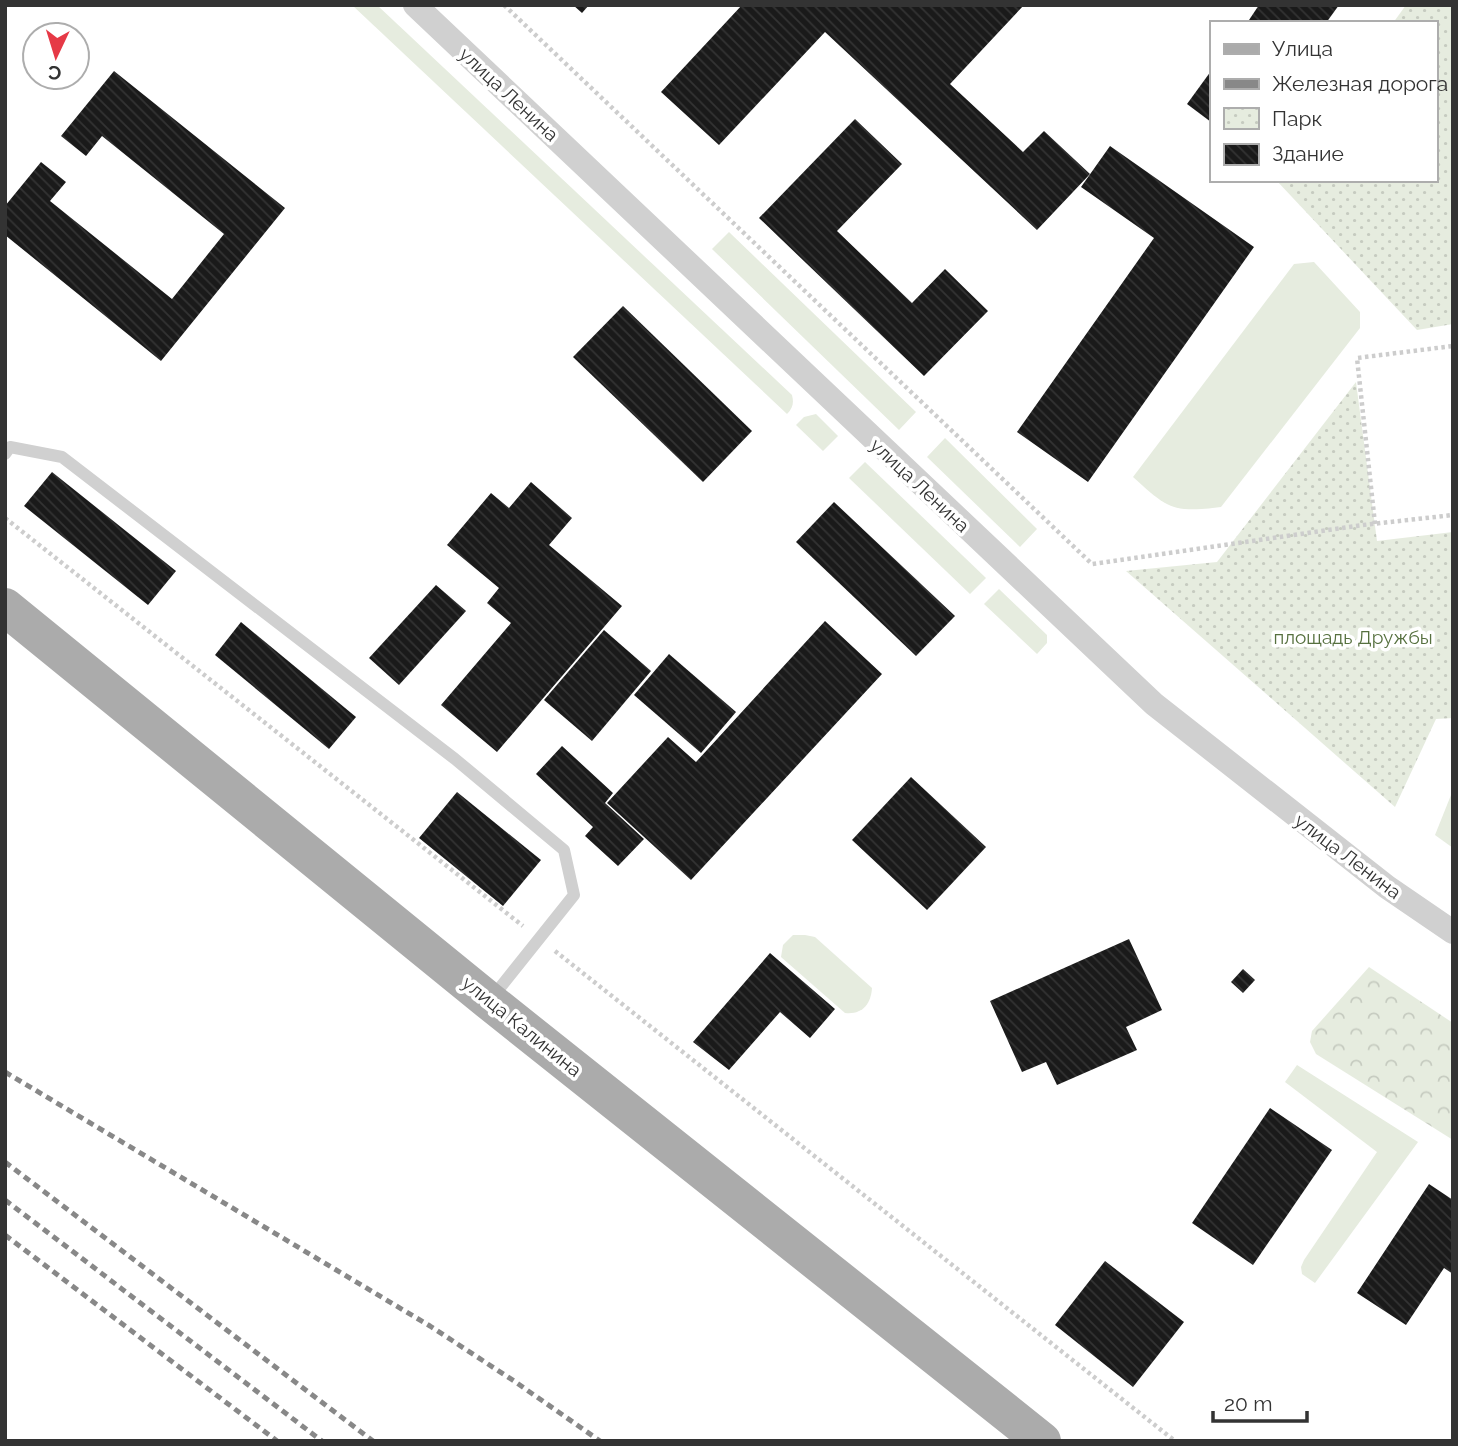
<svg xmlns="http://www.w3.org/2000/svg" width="1458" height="1446" viewBox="0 0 1458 1446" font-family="Raleway,sans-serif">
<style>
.grass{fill:#e6ecdf}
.forest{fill:url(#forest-crowns)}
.park{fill:url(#park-dots)}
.building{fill:url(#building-back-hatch)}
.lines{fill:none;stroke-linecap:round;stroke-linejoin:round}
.path{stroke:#cdcdcd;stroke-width:4.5;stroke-dasharray:3.5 3.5;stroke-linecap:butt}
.service{stroke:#d0d0d0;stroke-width:12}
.minor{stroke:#d0d0d0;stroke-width:24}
.primary{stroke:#ababab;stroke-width:38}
.rail{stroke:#888;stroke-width:5;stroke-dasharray:7 5;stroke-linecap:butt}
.labels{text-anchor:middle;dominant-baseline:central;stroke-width:7;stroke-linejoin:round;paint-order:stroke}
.street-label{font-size:19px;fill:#333;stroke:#fff}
.park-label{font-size:19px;fill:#56703f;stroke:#fff}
</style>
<defs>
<pattern id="forest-crowns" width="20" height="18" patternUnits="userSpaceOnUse" patternTransform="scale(1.75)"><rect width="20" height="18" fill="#e6ecdf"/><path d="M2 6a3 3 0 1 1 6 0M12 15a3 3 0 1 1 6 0" fill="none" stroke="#c6cbc0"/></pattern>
<pattern id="park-dots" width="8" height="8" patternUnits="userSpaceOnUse" patternTransform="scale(1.75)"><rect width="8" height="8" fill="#e6ecdf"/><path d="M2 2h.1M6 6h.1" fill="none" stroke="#c6cbc0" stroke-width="1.8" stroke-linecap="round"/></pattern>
<pattern id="building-back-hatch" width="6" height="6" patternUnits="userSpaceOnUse" patternTransform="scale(1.75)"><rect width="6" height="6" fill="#1a1a1a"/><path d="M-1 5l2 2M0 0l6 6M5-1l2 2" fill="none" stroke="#333"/></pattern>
</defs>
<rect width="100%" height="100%" fill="#fff"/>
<g class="grass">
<path d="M 352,5 L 377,5 L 792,395 C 794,403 793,408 787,414 Z"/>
<polygon points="729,232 916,412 899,430 712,249"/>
<path d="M 1314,262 L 1360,312 L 1360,328 L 1221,507 C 1173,513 1168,509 1133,477 L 1294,264 Z"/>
<polygon points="816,414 838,436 823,451 796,425 804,417"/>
<polygon points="945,438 1037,529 1020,547 927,457"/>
<polygon points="865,462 986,578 970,594 849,478"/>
<polygon points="999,589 1047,635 1047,643 1037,654 984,604"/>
<polygon points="1453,790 1453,848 1435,835"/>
<path d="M 793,935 L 805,935 L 815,937 L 872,988 C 871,1004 862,1015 845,1013 L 781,957 L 783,945 Z"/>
<polygon points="1297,1065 1418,1142 1315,1283 1302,1274 1301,1267 1304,1260 1377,1152 1285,1082"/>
</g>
<polygon class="forest" points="1369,967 1453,1023 1453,1140 1316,1054 1310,1042 1312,1031"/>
<g class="park">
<polygon points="1406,5 1453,5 1453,324 1417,330 1276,180 1435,180 1435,23 1393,23"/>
<polygon points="1356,382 1377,541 1453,532 1453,718 1436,719 1395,807 1126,571 1217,562"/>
</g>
<g class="building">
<polygon points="573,5 589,5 582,13"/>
<polygon points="742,5 1024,5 950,84 1023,152 1044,131 1090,174 1037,230 825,32 719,145 661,92"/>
<polygon points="1259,5 1339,5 1326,23 1247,23"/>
<polygon points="114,71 285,208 161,361 5,235 5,206 41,162 66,182 50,201 172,299 224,234 102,136 86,156 61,136"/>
<polygon points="1211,71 1211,122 1187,104"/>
<polygon points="855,119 902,164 837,231 912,303 945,269 988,311 924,376 759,218"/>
<polygon points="1110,146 1254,247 1088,482 1017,432 1154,238 1081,187"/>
<polygon points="623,306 752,431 703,482 573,357"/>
<polygon points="52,472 176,571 148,605 24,506"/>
<polygon points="531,482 572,518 549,545 622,606 497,752 441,705 511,623 487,603 499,588 447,545 491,493 509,508"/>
<polygon points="834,502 955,616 916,656 796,542"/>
<polygon points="436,585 466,611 399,685 369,658"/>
<polygon points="825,621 882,674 691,880 607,803 668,737 696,762"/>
<polygon points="241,622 356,717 329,749 215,655"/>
<polygon points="604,630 651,671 592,741 544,700"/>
<polygon points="669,654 736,712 701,753 634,695"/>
<polygon points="562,746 613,793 605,803 644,839 618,866 585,836 593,827 536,774"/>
<polygon points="911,777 986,847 927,910 852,840"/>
<polygon points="457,792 541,860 503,906 419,838"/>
<polygon points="1129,939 1162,1010 1126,1027 1137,1050 1057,1085 1046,1062 1022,1072 990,1001"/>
<polygon points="770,953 835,1009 810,1038 780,1012 729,1070 693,1042"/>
<polygon points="1243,969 1255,980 1243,993 1231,982"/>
<polygon points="1270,1108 1332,1150 1253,1265 1192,1223"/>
<polygon points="1429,1184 1453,1200 1453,1274 1444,1268 1406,1325 1357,1293"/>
<polygon points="1105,1261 1184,1322 1133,1387 1055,1325"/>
</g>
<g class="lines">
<g class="path">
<polyline points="504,5 1092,564 1363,525 1453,515"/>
<polyline points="5,518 523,926"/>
<polyline points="1375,524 1357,358 1453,346"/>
<polyline points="555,951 1175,1441"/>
</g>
<polyline class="service" points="5,454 10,447 62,457 455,759 564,850 574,895 491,999"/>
<polyline class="minor" points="415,5 1154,704 1387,887 1453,932"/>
<polyline class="primary" points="5,607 489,1001 1042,1441"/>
<g class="rail">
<polyline points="5,1072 430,1326 514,1381 600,1441"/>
<polyline points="5,1162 373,1441"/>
<polyline points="5,1200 322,1441"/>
<polyline points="5,1235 277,1441"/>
</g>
</g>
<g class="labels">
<g class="street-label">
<text transform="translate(509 94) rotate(43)">улица Ленина</text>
<text transform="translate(920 485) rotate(43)">улица Ленина</text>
<text transform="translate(1348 856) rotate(37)">улица Ленина</text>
<text transform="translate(522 1026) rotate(39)">улица Калинина</text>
</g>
<g class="park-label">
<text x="1353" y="637">площадь Дружбы</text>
</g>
</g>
<rect width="1458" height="1446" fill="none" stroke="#333333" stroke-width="14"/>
<rect x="1210" y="21" width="228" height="161" fill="#ffffff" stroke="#adadad" stroke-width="2"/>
<rect x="1224" y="44" width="35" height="10" fill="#ababab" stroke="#adadad" stroke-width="2"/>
<text x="1272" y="56" font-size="21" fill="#333333">Улица</text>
<rect x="1224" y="79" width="35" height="10" fill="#888888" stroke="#adadad" stroke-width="2"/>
<text x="1272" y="91" font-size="21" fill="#333333">Железная дорога</text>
<rect x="1224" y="108" width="35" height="21" fill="url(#park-dots)" stroke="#adadad" stroke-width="2"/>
<text x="1272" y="126" font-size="21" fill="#333333">Парк</text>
<rect x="1224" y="144" width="35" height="21" fill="url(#building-back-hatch)" stroke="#adadad" stroke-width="2"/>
<text x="1272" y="161" font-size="21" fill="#333333">Здание</text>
<g transform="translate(56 56) rotate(184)"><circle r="33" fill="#ffffff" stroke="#adadad" stroke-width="2"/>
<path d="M0-5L12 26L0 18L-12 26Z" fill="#e63946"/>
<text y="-10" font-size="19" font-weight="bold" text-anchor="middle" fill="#333333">С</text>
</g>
<path d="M1213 1411v10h94v-10" fill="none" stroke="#333333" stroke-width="3.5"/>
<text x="1224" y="1411" font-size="21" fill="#333333" stroke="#ffffff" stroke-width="5" paint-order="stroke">20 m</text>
</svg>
